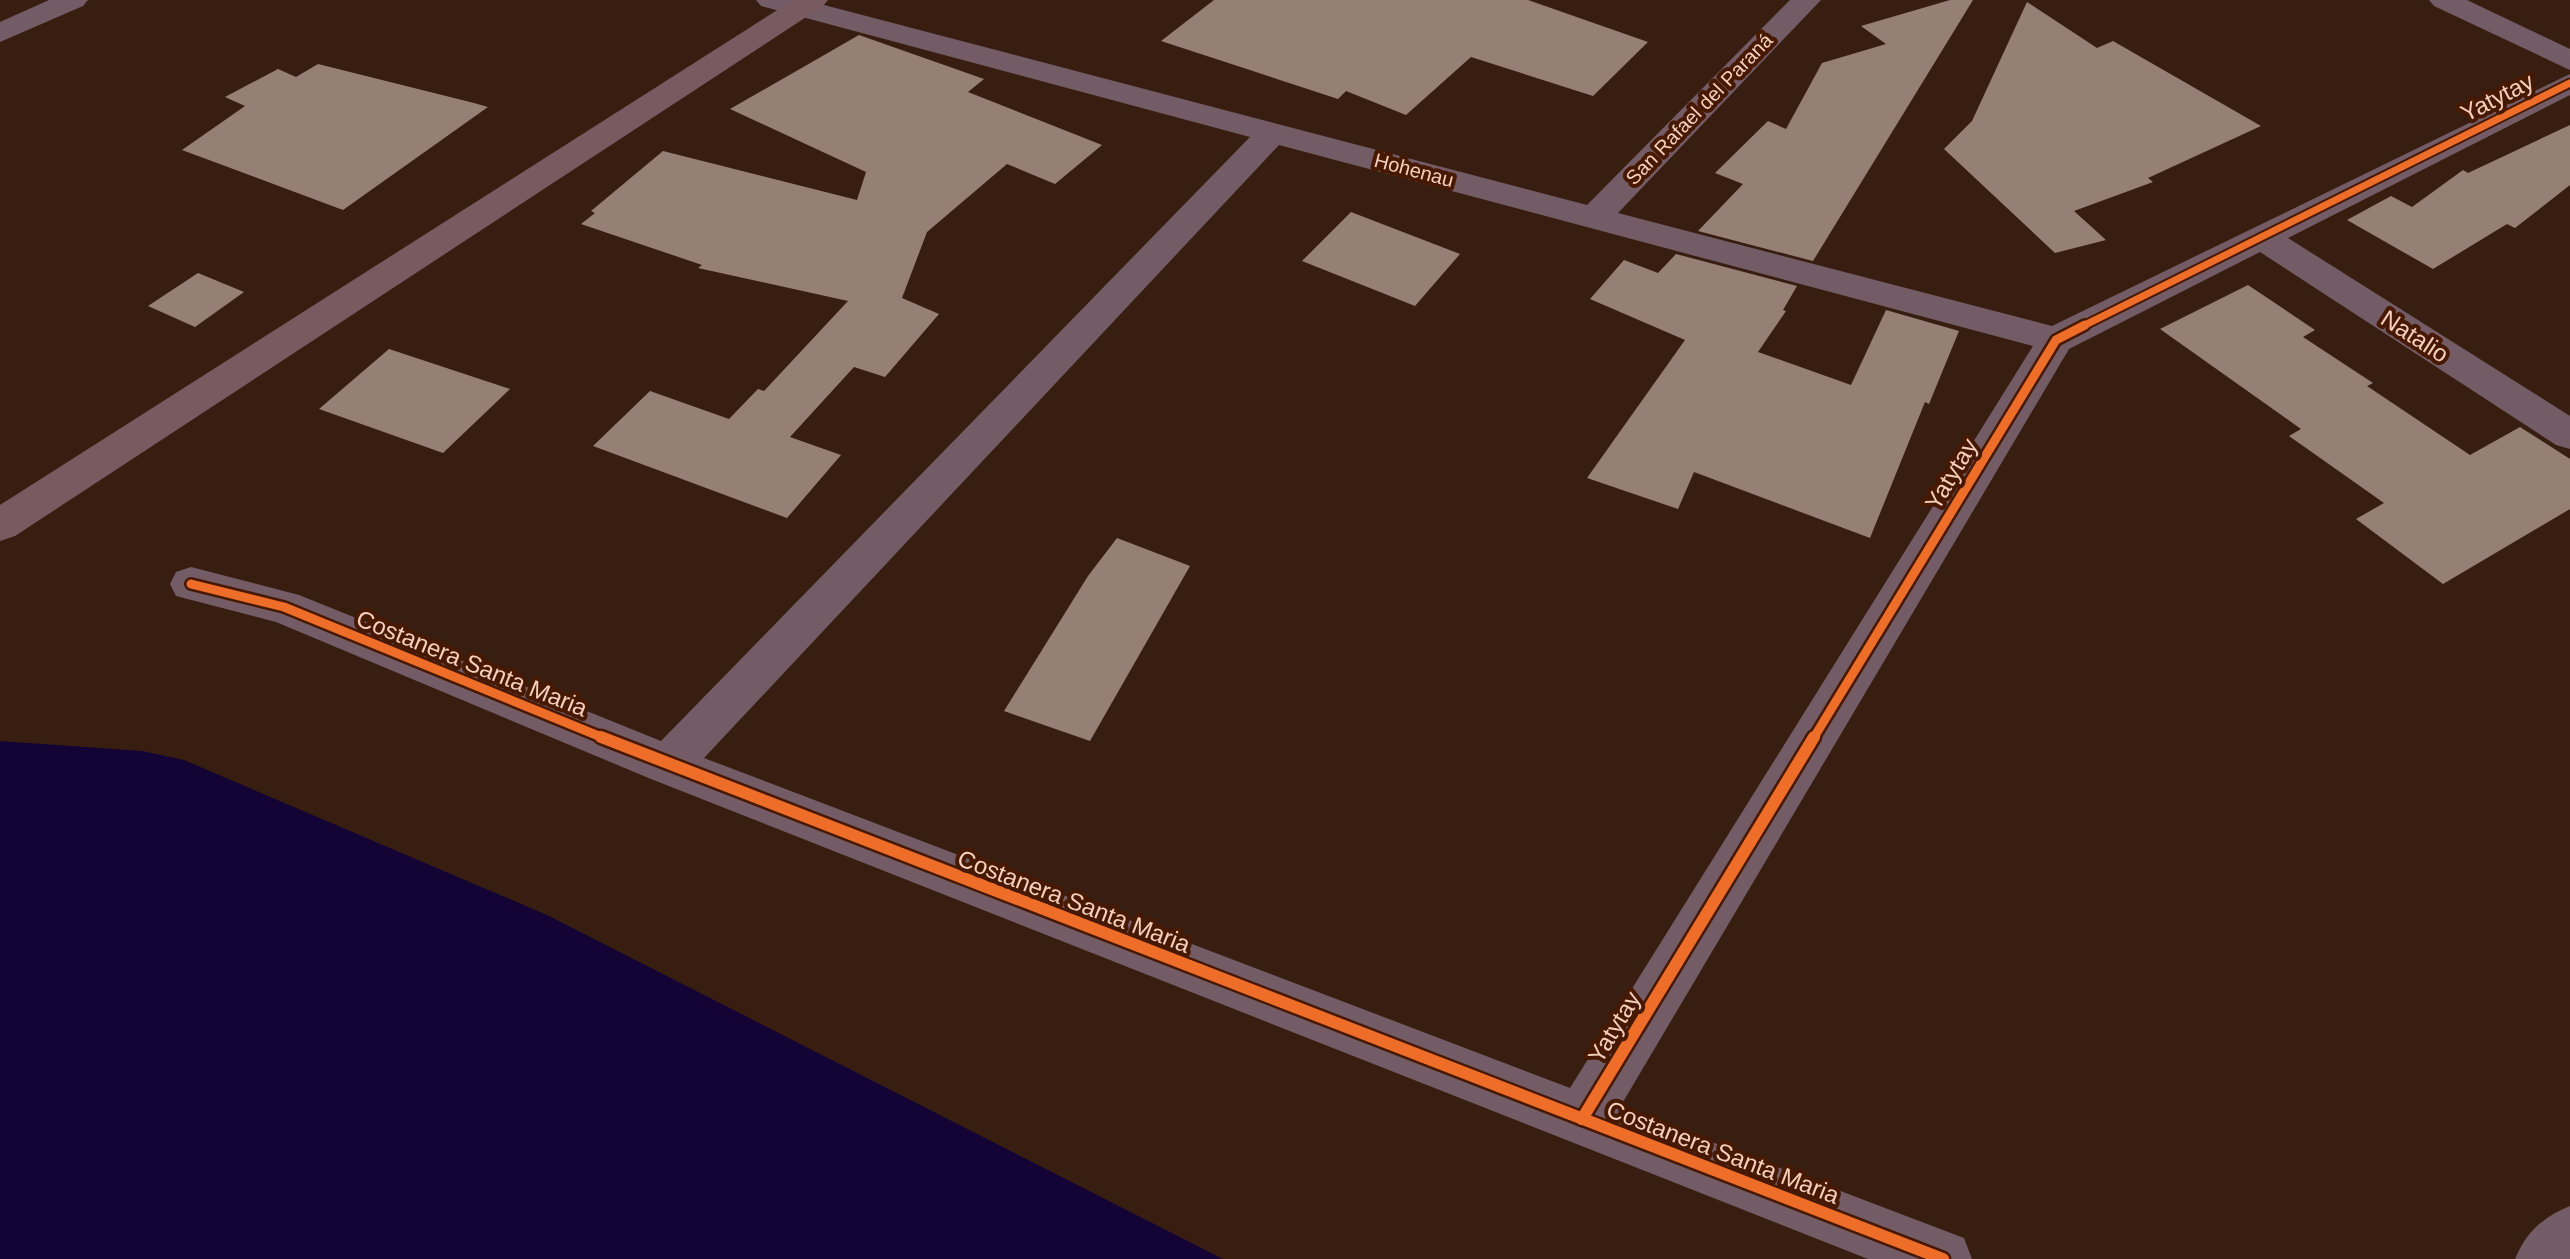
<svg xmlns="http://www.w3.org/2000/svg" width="2570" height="1259" viewBox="0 0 2570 1259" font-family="Helvetica,sans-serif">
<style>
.water{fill:#140435}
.building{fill:#968076}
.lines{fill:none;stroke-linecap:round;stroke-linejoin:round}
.minor{fill:#745c66;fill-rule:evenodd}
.major{fill:#785a60;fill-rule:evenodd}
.cycleway-far2-casing{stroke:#471902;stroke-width:11}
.cycleway-far1-casing{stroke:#471902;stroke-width:14}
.cycleway-casing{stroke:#471902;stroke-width:17}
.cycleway-far2{stroke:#ee6e29;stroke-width:7}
.cycleway-far1{stroke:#ee6e29;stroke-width:9}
.cycleway{stroke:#ee6e29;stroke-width:12}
.labels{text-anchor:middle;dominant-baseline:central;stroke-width:8;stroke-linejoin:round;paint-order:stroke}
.far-street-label{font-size:20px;fill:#f5cfbe;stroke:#471902}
.street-label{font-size:24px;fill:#f5cfbe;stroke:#471902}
</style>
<rect width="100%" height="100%" fill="#381e11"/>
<polygon class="water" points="0,741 142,751 184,760 547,915 1223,1259 0,1259"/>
<g class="building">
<polygon points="1214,0 1528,0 1648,42 1593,96 1471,57 1406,115 1346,91 1338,99 1161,41"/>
<polygon points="1950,0 1973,0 1813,261 1698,231 1743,184 1715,173 1768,121 1786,129 1822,63 1886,44 1861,26"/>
<polygon points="2027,2 2097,48 2113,41 2261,126 2148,178 2153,182 2074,211 2106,240 2055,253 1944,149 1972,121"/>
<polygon points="859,35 984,79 968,92 1102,145 1055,184 1007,164 927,232 902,298 939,314 885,377 854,367 790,437 841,455 787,518 593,446 650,391 729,419 758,389 764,391 848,301 698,268 702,265 581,224 595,213 591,211 663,151 857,200 866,172 730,109"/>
<polygon points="318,64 474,103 488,107 343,210 182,150 245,106 225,97 278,69 296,77"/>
<polygon points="2570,125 2570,185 2515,228 2507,224 2433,269 2347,220 2391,196 2412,207 2463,170 2468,173"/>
<polygon points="1351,212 1460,254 1415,306 1302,261"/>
<polygon points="1676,254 1797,286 1783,310 1786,311 1758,352 1851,385 1886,310 1959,331 1929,404 1925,402 1870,538 1694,472 1678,509 1587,478 1685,340 1590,299 1624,260 1658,273"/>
<polygon points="198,273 244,292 195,327 148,306"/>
<polygon points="2248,285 2315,330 2303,337 2373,383 2367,386 2470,455 2520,427 2570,459 2570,509 2443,584 2356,519 2384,503 2289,436 2301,429 2160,329"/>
<polygon points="389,349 510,389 443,453 319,409"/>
<polygon points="1117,538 1190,566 1090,741 1004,711 1088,576"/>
</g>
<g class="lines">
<g class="minor">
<polygon points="49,0 88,0 83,6 0,42 0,22"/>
<path d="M 756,0 L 805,0 L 1587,205 L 1790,0 L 1821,0 L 1618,213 L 2052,326 L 2570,74 L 2570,95 L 2288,238 L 2570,416 L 2570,449 L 2556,445 L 2260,252 L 2069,349 L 1620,1107 L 1964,1238 L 1972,1259 L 1868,1259 L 651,779 L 276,622 L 176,596 L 170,584 L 176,572 L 191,567 L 299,595 L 661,741 L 1250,137 L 761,6 ZM 1279,145 L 2033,346 L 1570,1088 L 704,758 Z"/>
<polygon points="2429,0 2467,0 2570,49 2570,70 2434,6"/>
<path d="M 2570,1206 L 2570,1259 L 2515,1259 C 2526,1232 2543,1217 2570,1206 Z"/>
</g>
<polygon class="major" points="793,0 828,0 823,6 15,536 0,541 0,505"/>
<g class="cycleway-far2-casing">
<polyline id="cycleway-far2" points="2081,327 2570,83"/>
</g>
<g class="cycleway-far1-casing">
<g id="cycleway-far1">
<polyline points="191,584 284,607 606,739"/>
<polyline points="1813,739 2056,340 2085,325"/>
</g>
</g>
<g class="cycleway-casing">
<g id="cycleway">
<polyline points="601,737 1943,1259"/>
<polyline points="1582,1119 1814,737"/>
</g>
</g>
<use href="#cycleway-far2" class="cycleway-far2"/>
<use href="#cycleway-far1" class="cycleway-far1"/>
<use href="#cycleway" class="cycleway"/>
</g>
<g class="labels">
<g class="far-street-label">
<text transform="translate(1699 109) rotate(-46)">San Rafael del Paraná</text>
<text transform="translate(1414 170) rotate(15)">Hohenau</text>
</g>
<g class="street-label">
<text transform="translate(2497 97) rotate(-27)">Yatytay</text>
<text transform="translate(2415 336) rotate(33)">Natalio</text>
<text transform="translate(1951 474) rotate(-59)">Yatytay</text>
<text transform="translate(472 663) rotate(22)">Costanera Santa Maria</text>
<text transform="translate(1074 901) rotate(21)">Costanera Santa Maria</text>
<text transform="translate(1614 1027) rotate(-59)">Yatytay</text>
<text transform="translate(1723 1152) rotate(21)">Costanera Santa Maria</text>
</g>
</g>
</svg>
